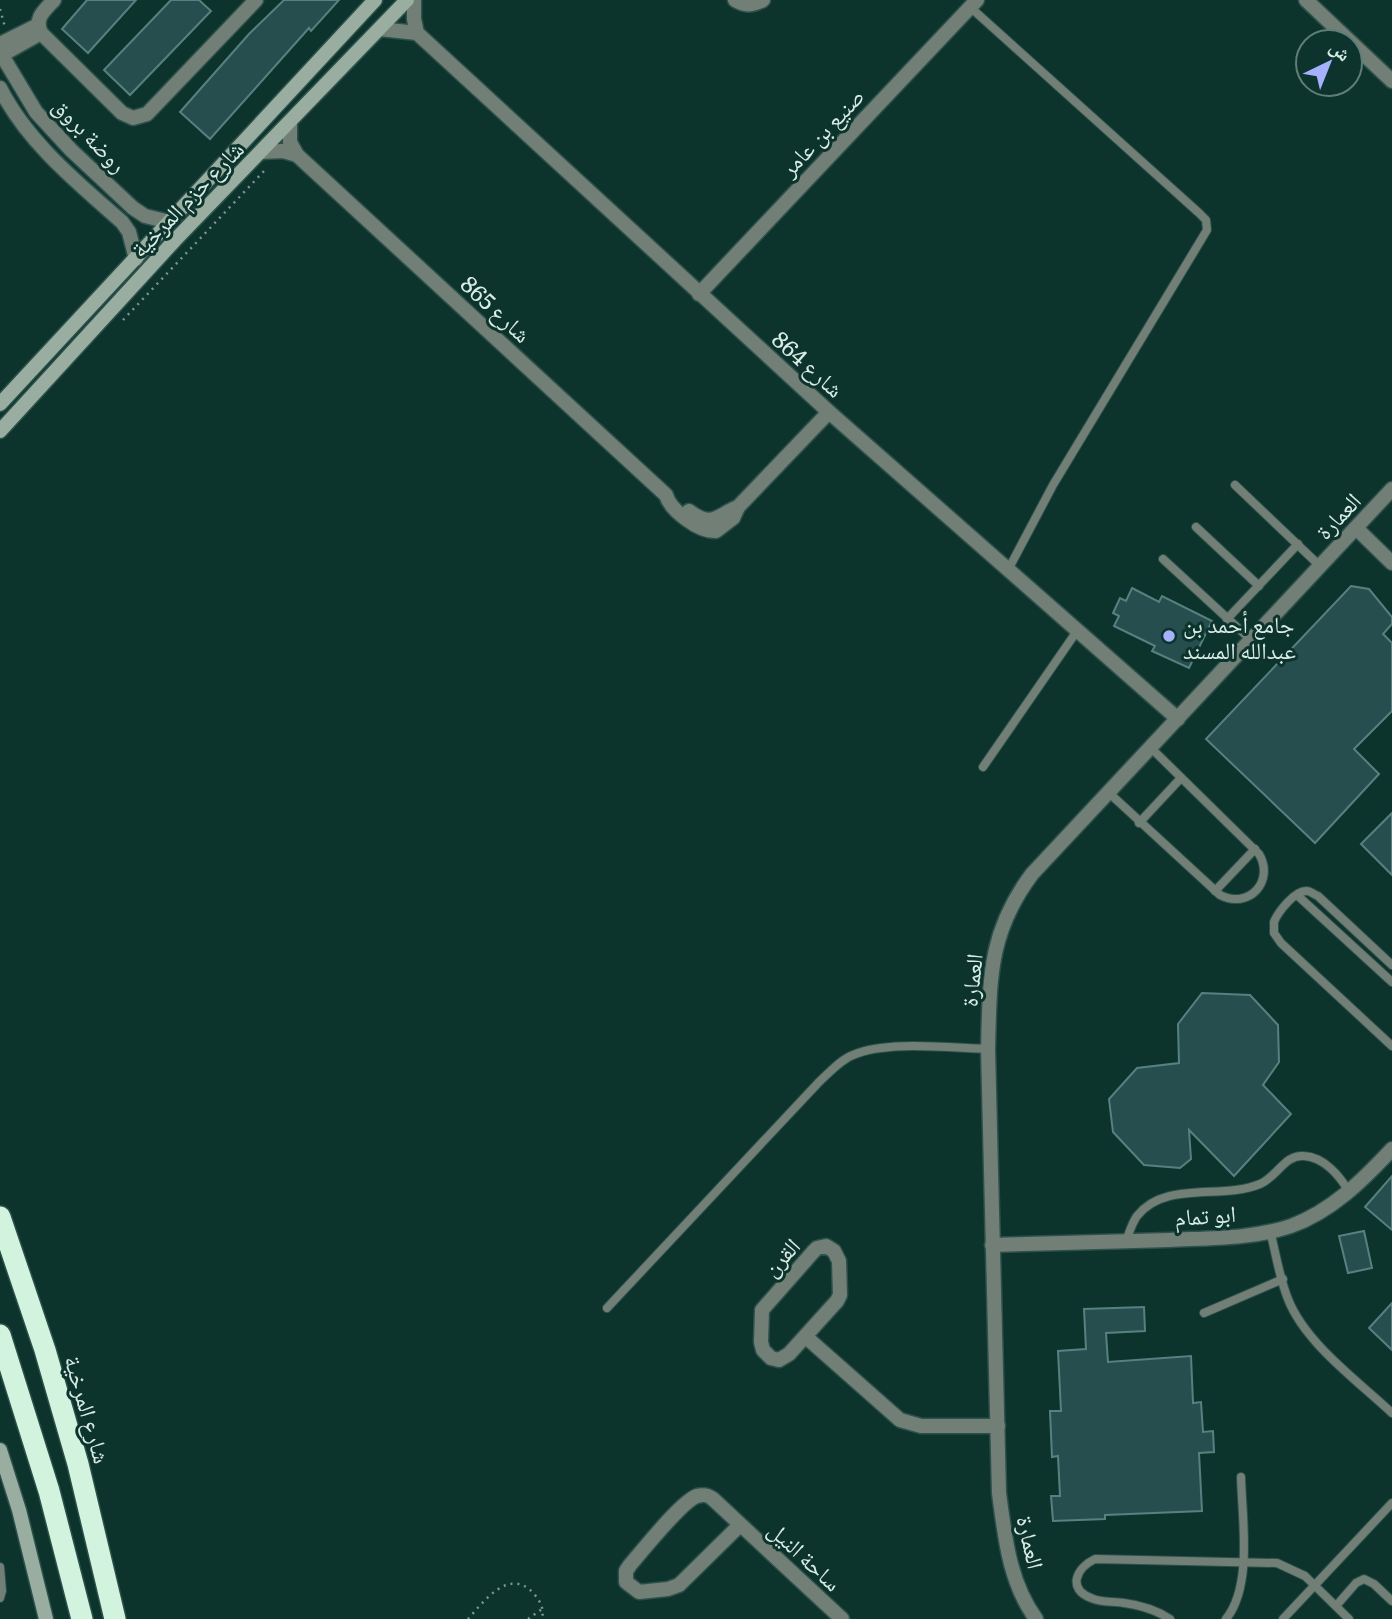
<svg xmlns="http://www.w3.org/2000/svg" width="1392" height="1619" viewBox="0 0 1392 1619" font-family="Literata,'Noto Naskh Arabic',serif">
<style>
.building{fill:#264e4f;stroke:#578081;stroke-width:2}
.lines{fill:none;stroke-linecap:round;stroke-linejoin:round}
.lane-casing{stroke:#2d514a;stroke-width:10}
.street-casing{stroke:#2d514a;stroke-width:17}
.secondary-casing{stroke:#2d514a;stroke-width:17}
.highway-casing{stroke:#2d514a;stroke-width:24}
.path{stroke:#7a9790;stroke-width:2.5;stroke-dasharray:2 5;stroke-linecap:butt}
.lane{stroke:#727f76;stroke-width:8}
.street{stroke:#727f76;stroke-width:14}
.secondary{stroke:#99aea0;stroke-width:14}
.highway{stroke:#d2f3dd;stroke-width:21}
.poi-dot{fill:#a6b1fc;stroke:#0d342c;stroke-width:2.5}
.labels{text-anchor:middle;dominant-baseline:central;stroke-width:6;stroke-linejoin:round;paint-order:stroke}
.street-label{font-size:23px;fill:#d8ece6;stroke:#0d342c}
.poi-label{font-size:23px;fill:#d8ece6;stroke:#0d342c;text-anchor:start}
</style>
<rect width="100%" height="100%" fill="#0d342c"/>
<g class="building">
<polygon points="87,0 136,0 88,53 62,29"/>
<polygon points="171,0 199,0 211,11 130,95 104,70"/>
<polygon points="284,0 339,0 311,31 309,28 210,139 180,112 249,34"/>
<polygon points="1351,586 1369,589 1392,617 1392,624 1383,634 1392,643 1392,711 1354,749 1379,774 1315,843 1206,739"/>
<polygon points="1132,588 1159,602 1162,596 1212,621 1189,668 1152,651 1155,646 1114,626 1119,616 1113,613 1120,598 1126,601"/>
<polygon points="1392,813 1392,875 1361,844"/>
<polygon points="1202,993 1250,995 1278,1025 1279,1062 1263,1085 1291,1114 1234,1176 1189,1130 1191,1159 1180,1168 1144,1165 1113,1132 1109,1099 1137,1068 1179,1063 1178,1024"/>
<polygon points="1392,1176 1392,1230 1365,1207"/>
<polygon points="1364,1231 1372,1268 1348,1273 1339,1236"/>
<polygon points="1392,1303 1392,1350 1369,1328"/>
<polygon points="1144,1307 1145,1331 1106,1333 1108,1362 1191,1356 1193,1403 1201,1402 1203,1432 1213,1431 1214,1452 1199,1453 1202,1511 1105,1515 1105,1519 1053,1521 1051,1496 1060,1496 1058,1456 1052,1457 1050,1411 1061,1411 1058,1351 1086,1349 1084,1309"/>
</g>
<g class="lines">
<g class="lane-casing">
<g id="lane">
<polyline points="970,7 1199,213 1206,220 1207,230 1053,485 1008,570"/>
<polyline points="1235,485 1320,566"/>
<polyline points="1196,527 1259,586"/>
<polyline points="1163,559 1251,640"/>
<polyline points="1227,619 1298,544"/>
<polyline points="983,767 1077,631"/>
<path d="M 1108,792 L 1220,895 C 1249,910 1275,881 1259,854 L 1150,747"/>
<polyline points="1139,823 1181,778"/>
<polyline points="1215,891 1255,849"/>
<polyline points="1297,895 1392,982"/>
<path d="M 1392,965 L 1318,896 C 1315,895 1310,891 1307,891 C 1295,890 1278,912 1274,922 L 1274,933 L 1281,943 L 1392,1046"/>
<path d="M 1270,1231 C 1276,1253 1279,1277 1288,1299 C 1305,1343 1358,1381 1392,1413"/>
<path d="M 1126,1241 C 1129,1233 1132,1223 1137,1216 C 1165,1180 1222,1200 1260,1184 C 1277,1177 1285,1154 1304,1156 C 1324,1157 1340,1176 1349,1192"/>
<path d="M 607,1308 L 819,1082 C 829,1073 840,1060 853,1055 C 886,1040 951,1048 988,1049"/>
<polyline points="1204,1313 1283,1279"/>
<polyline points="0,1567 2,1591 0,1598"/>
<polyline points="1336,1606 1356,1583 1364,1579 1374,1584 1392,1601"/>
<path d="M 1170,1619 C 1156,1610 1140,1605 1124,1603 C 1113,1601 1101,1603 1091,1598 C 1067,1589 1076,1568 1095,1559 L 1277,1563 L 1305,1576 L 1349,1619"/>
<path d="M 1226,1619 C 1253,1586 1242,1518 1241,1477"/>
<polyline points="1283,1619 1392,1503"/>
</g>
</g>
<g class="street-casing">
<g id="street">
<path d="M 54,0 C 44,11 34,18 41,33 L 122,113 L 133,118 L 147,114 L 256,0"/>
<polyline points="414,0 414,19 417,33 829,412 1178,719"/>
<path d="M 735,0 C 746,6 752,6 763,0"/>
<polyline points="1306,0 1392,81"/>
<polyline points="380,29 417,33"/>
<polyline points="0,44 38,25"/>
<polyline points="0,52 36,112 71,150 133,208 145,216 170,222"/>
<polyline points="0,56 41,33"/>
<path d="M 0,88 C 27,142 78,183 122,222 L 129,232 L 136,259"/>
<path d="M 290,123 L 290,142 L 297,155 L 666,495 C 670,510 699,532 716,531 L 733,518 L 738,507"/>
<polyline points="261,152 283,151 297,155"/>
<polyline points="699,294 977,0"/>
<path d="M 689,511 C 713,529 717,515 738,507 L 829,412"/>
<polyline points="1356,528 1392,563"/>
<path d="M 992,1245 C 1051,1243 1110,1242 1169,1240 C 1209,1238 1253,1239 1291,1226 C 1332,1211 1363,1180 1392,1149"/>
<polygon points="826,1246 834,1251 839,1261 840,1295 837,1301 789,1354 779,1360 771,1358 763,1350 761,1342 762,1310 813,1252 817,1248"/>
<polyline points="806,1337 900,1420 921,1426 998,1426"/>
<path d="M 740,1525 L 679,1585 L 668,1589 L 639,1592 L 626,1582 L 626,1571 L 630,1565 C 643,1550 682,1501 697,1496 C 704,1494 708,1495 713,1499 L 842,1619"/>
<path d="M 1036,1619 C 1009,1582 1005,1537 999,1493 L 988,1049 C 990,979 988,933 1032,874 L 1392,489"/>
</g>
</g>
<g class="secondary-casing">
<g id="secondary">
<polyline points="0,404 375,0"/>
<polyline points="0,431 175,240 407,0"/>
<polyline points="0,1450 19,1510 46,1619"/>
</g>
</g>
<g class="highway-casing">
<g id="highway">
<polyline points="0,1217 45,1350 78,1464 115,1619"/>
<polyline points="0,1335 49,1491 82,1619"/>
</g>
</g>
<g class="path">
<polyline points="0,9 5,27"/>
<polyline points="123,320 265,170"/>
<path d="M 468,1619 C 484,1601 510,1566 534,1594 C 541,1602 544,1609 542,1619"/>
<polyline points="528,1619 542,1609"/>
</g>
<use href="#lane" class="lane"/>
<use href="#street" class="street"/>
<use href="#secondary" class="secondary"/>
<use href="#highway" class="highway"/>
</g>
<circle class="poi-dot" cx="1169" cy="636" r="7"/>
<g class="labels">
<g class="street-label">
<text transform="translate(821 131) rotate(-47)">صنيع بن عامر</text>
<text transform="translate(91 134) rotate(46)">روضة بروق</text>
<text transform="translate(186 198) rotate(-46)">شارع حزم المرخية</text>
<text transform="translate(497 308) rotate(43)">شارع 865</text>
<text transform="translate(809 363) rotate(42)">شارع 864</text>
<text transform="translate(1337 515) rotate(-47)">العمارة</text>
<text transform="translate(970 980) rotate(-84)">العمارة</text>
<text transform="translate(1205 1214) rotate(-4)">ابو تمام</text>
<text transform="translate(780 1256) rotate(-47)">القرن</text>
<text transform="translate(89 1409) rotate(74)">شارع المرخية</text>
<text transform="translate(1032 1542) rotate(77)">العمارة</text>
<text transform="translate(806 1555) rotate(43)">ساحة النيل</text>
</g>
<g class="poi-label">
<text x="1183" y="623">جامع أحمد بن<tspan x="1183" dy="26">عبدالله المسند</tspan></text>
</g>
</g>
<g transform="translate(1329 63) rotate(43)"><circle r="33" fill="#0d342c" stroke="#5e7e76" stroke-width="2"/>
<path d="M0-5L12 26L0 18L-12 26Z" fill="#a6b1fc"/>
<text y="-10" font-size="19" font-weight="bold" text-anchor="middle" fill="#d8ece6">ش</text>
</g>
</svg>
